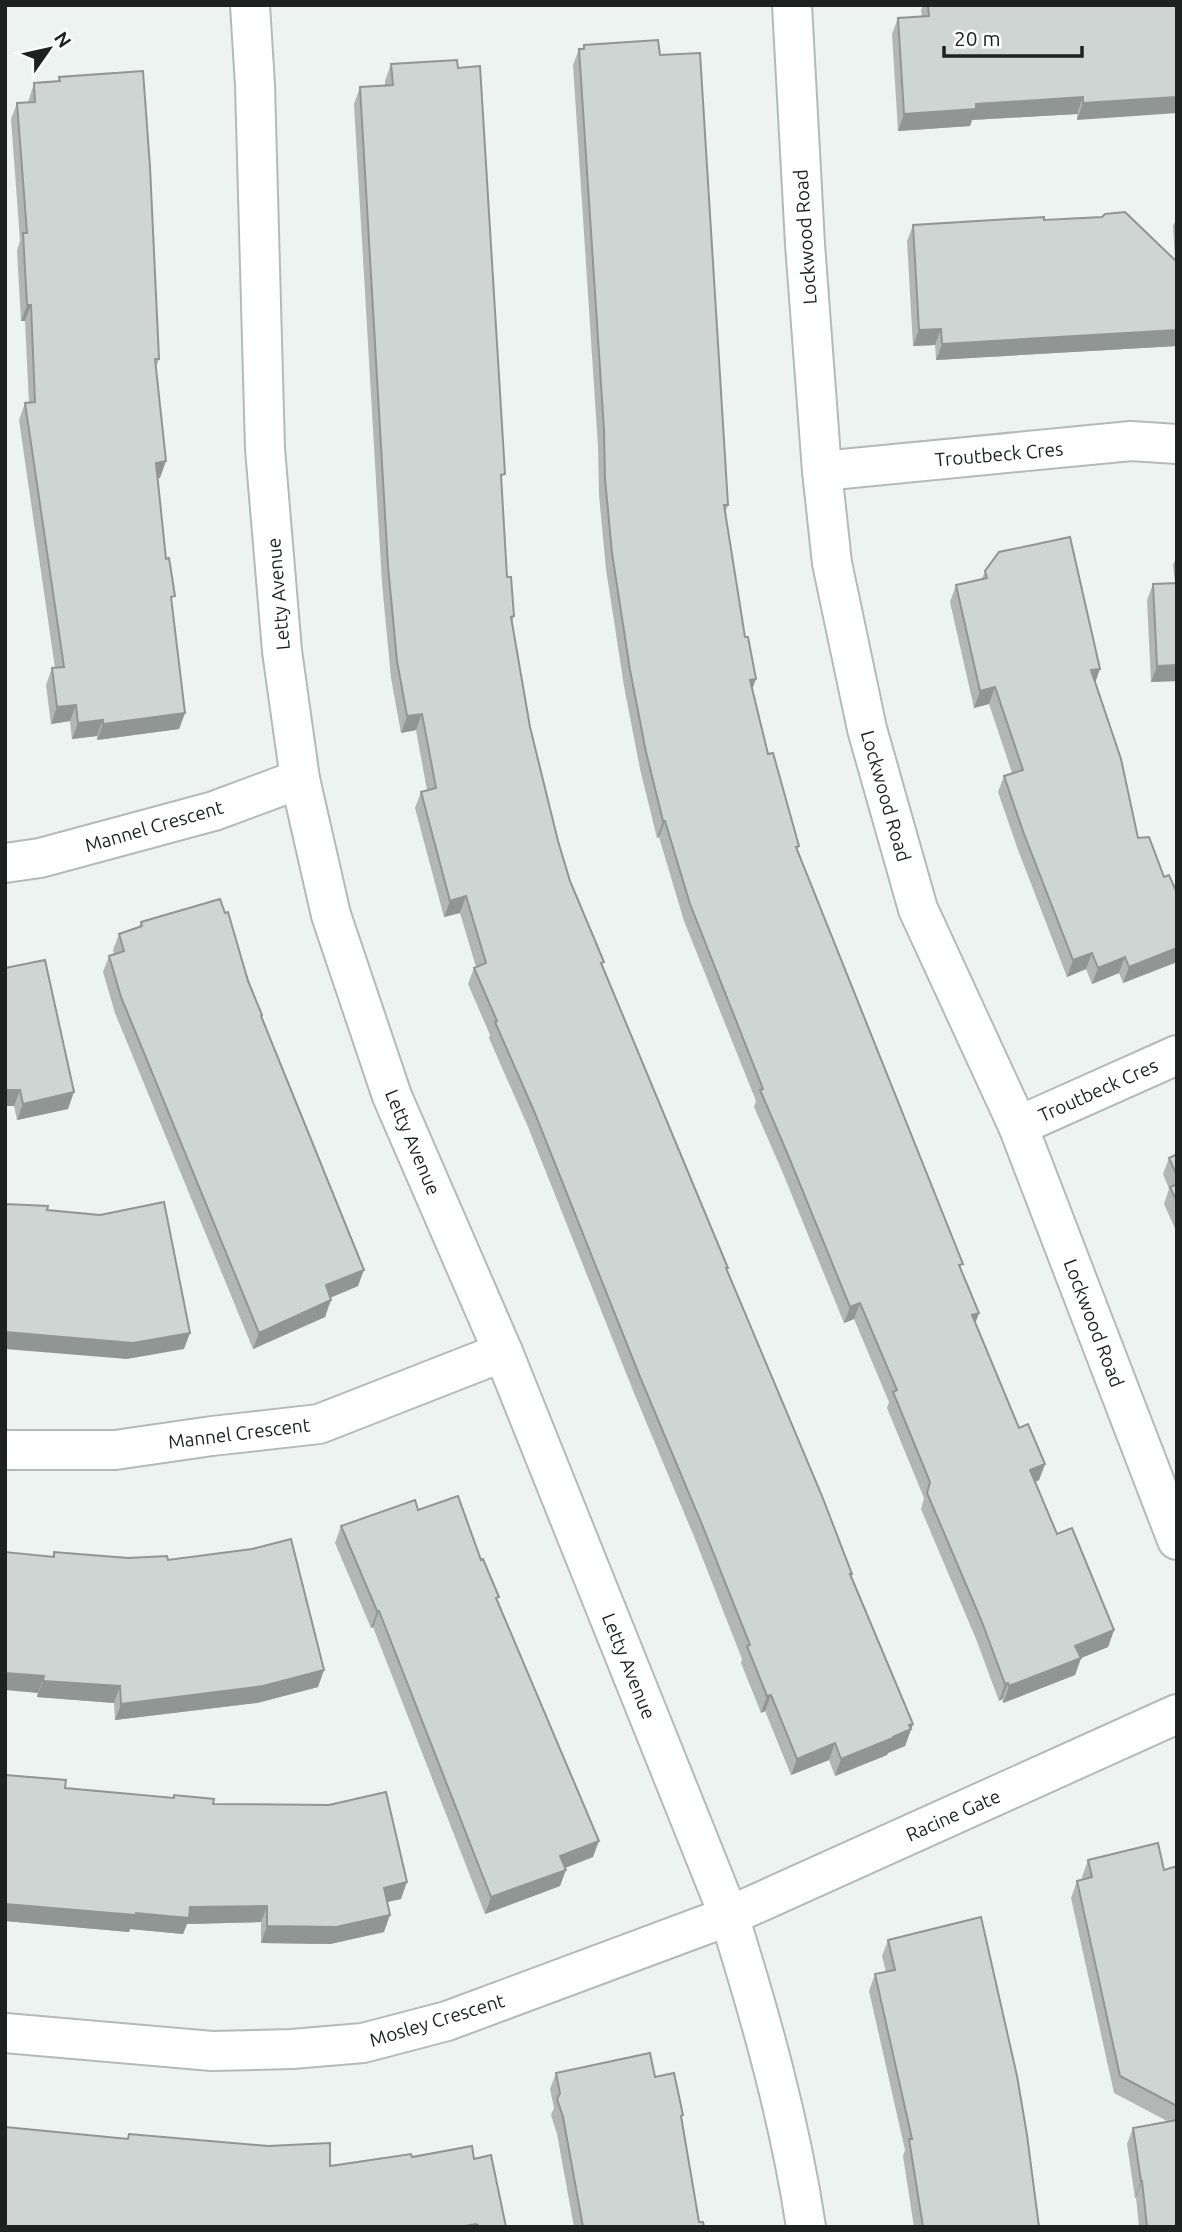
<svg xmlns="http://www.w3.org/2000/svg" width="1182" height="2232" viewBox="0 0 1182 2232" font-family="Ubuntu,sans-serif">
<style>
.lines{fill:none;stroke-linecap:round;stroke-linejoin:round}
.street-casing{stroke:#b4bab8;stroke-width:42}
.street{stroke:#fff;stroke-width:38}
.wall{fill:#b2b7b5}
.shaded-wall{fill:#919594}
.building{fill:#cfd5d3;stroke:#919594;stroke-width:2}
.labels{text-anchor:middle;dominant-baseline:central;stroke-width:5;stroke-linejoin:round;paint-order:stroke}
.street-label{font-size:19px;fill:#1e2120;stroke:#fff}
</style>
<rect width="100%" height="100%" fill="#edf3f1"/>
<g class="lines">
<g class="street-casing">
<g id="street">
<path d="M 250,5 L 255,85 L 265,449 L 282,651 L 300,779 L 331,915 L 392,1096 L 503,1352 L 729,1916 C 761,2018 790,2121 806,2227"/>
<polyline points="792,5 805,244 822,471 832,563 867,729 918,909 1018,1126 1177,1540"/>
<polyline points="822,471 1131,441 1177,444"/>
<polyline points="5,863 40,858 214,811 300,779"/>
<polyline points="1018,1126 1177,1055"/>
<polyline points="5,1450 115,1450 212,1436 319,1424 503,1352"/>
<polyline points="5,2033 212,2051 292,2049 363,2043 447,2021 729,1916 1177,1714"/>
</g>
</g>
<use href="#street" class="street"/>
</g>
<g class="wall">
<polygon points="923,5 1177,5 1077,120 1077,114 972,120 970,126 898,131 892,34 898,18 922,16 921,11"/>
<polygon points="584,45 660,55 728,505 725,513 752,690 768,754 799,846 797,851 961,1269 979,1313 975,1323 1019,1428 1045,1464 1039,1480 1035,1482 1057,1534 1114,1630 1108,1647 1081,1658 1075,1675 1003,1703 1002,1699 999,1701 976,1639 921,1509 924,1498 887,1408 889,1402 854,1319 844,1323 782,1171 754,1107 756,1101 684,921 659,837 657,838 640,769 624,686 606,569 599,495 598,447 573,65 579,49 582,49"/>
<polygon points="391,64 501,483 507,577 514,616 512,622 530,727 558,841 570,881 602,966 728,1268 727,1270 852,1574 851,1576 913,1724 905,1746 888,1753 887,1755 835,1776 829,1760 791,1775 765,1711 761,1713 741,1663 742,1659 695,1539 634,1393 528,1127 489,1038 490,1035 468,984 474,968 476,967 460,913 444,917 415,808 421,792 427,790 416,730 401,733 391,678 382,583 354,104 360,87 385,86 385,81"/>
<polygon points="59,77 159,359 156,368 160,478 158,478 166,559 185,713 179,729 97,740 97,736 72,739 70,721 51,724 46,685 52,668 55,668 19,420 25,403 29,403 25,321 21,321 17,250 20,241 11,119 17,103 28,102 34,83 58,81"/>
<polygon points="1177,217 1177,346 936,360 935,345 913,346 907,241 913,225 1044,220 1175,260 1173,226"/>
<polygon points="1177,556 1177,681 1151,682 1147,600 1153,584 1175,583 1173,565"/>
<polygon points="985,571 1095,682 1138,838 1164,877 1177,893 1177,962 1123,983 1119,973 1092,984 1086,969 1067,977 1018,850 998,792 1004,776 1012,773 989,704 974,708 950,602 956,585 982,579"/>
<polygon points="225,913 358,1286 330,1298 325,1317 253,1349 115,1013 103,972 109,956 114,954 113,950 119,934 139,927 141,922"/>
<polygon points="5,968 68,1109 17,1120 14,1106"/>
<polygon points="1177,1154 1177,1233 1164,1204 1169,1189 1163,1174 1169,1158"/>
<polygon points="418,1510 481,1560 593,1857 565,1868 560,1886 485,1914 373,1627 371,1628 335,1543 341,1526"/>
<polygon points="54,1552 168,1560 318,1687 257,1703 115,1720 114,1703 37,1697 52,1557"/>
<polygon points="5,1775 65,1788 213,1804 401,1899 387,1902 384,1932 330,1944 261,1943 261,1922 187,1924 183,1934 130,1929 129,1932 5,1921"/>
<polygon points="1088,1860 1164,1870 1177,1866 1177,2227 1139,2227 1136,2197 1135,2198 1127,2144 1133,2128 1169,2122 1114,2093 1071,1898 1077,1881 1083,1880 1082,1877"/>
<polygon points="888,1940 1039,2227 914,2227 903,2156 905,2150 869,1991 875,1974 886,1972 882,1956"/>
<polygon points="556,2073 655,2077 682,2119 699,2222 704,2227 574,2227 557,2134 551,2115 554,2108 550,2089"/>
</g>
<g class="shaded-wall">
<polygon points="1083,97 1077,114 972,120 970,126 898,131 904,114 976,104"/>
<polygon points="1177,97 1177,113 1077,120 1083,103"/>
<polygon points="27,305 31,305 25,321 21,321"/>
<polygon points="941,329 935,345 913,346 919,330"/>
<polygon points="1177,330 1177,346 936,360 942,344"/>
<polygon points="166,461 160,478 150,479 156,463"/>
<polygon points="1177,665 1177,681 1151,682 1157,666"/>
<polygon points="1100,669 1094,686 1091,670"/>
<polygon points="756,679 750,695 750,680"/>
<polygon points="995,687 989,704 974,708 980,691"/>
<polygon points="76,705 70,721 51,724 57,707"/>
<polygon points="185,713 179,729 97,740 103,724"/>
<polygon points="422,714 416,730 401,733 407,716"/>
<polygon points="103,720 97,736 72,739 78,723"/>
<polygon points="663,821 665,821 659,837 657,838"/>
<polygon points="466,896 460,913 444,917 450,901"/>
<polygon points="1177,948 1177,962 1123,983 1129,967"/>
<polygon points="1092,953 1086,969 1067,977 1073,960"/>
<polygon points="1125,957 1119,973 1092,984 1098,968"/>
<polygon points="5,1090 20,1090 14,1106 5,1106"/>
<polygon points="74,1092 68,1109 17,1120 23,1104"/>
<polygon points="364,1270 358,1286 320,1302 326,1285"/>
<polygon points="331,1300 325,1317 253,1349 259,1333"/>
<polygon points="860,1303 854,1319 844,1323 850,1307"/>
<polygon points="979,1313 973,1329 972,1315"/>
<polygon points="5,1332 190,1333 184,1349 127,1359 5,1349"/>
<polygon points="1045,1464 1039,1480 1024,1487 1030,1470"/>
<polygon points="377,1611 379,1611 373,1627 371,1628"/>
<polygon points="1114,1630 1108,1647 1069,1663 1075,1646"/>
<polygon points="1081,1658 1075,1675 1003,1703 1009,1686"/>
<polygon points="324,1670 318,1687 257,1703 115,1720 121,1704"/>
<polygon points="5,1673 44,1676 38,1693 5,1690"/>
<polygon points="43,1681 120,1686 114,1703 37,1697"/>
<polygon points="1008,1683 1002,1699 999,1701 1005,1684"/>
<polygon points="771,1695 765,1711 761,1713 767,1696"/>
<polygon points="913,1724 905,1746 888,1753 887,1755 835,1776 841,1759 893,1737 909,1725"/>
<polygon points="835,1743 829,1760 791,1775 797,1759"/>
<polygon points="599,1841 593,1857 554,1872 560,1856"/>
<polygon points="566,1870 560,1886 485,1914 491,1897"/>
<polygon points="407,1882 401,1899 378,1904 384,1888"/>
<polygon points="5,1904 136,1913 190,1907 267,1906 261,1922 187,1924 183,1934 130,1929 129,1932 5,1921"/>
<polygon points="390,1915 384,1932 330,1944 261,1943 267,1926"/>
<polygon points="1141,2181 1142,2181 1136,2197 1135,2198"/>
<polygon points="476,2224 475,2227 459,2227"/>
</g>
<g class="building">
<polygon points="928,5 1177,5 1177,97 1083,103 1083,97 976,104 976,109 904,114 898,18 929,16"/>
<polygon points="658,40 660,55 700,53 728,505 724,505 745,637 748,637 756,679 750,680 768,754 773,753 799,846 796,847 963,1264 959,1265 979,1313 972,1315 1019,1428 1028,1424 1045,1464 1030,1470 1057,1534 1072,1528 1114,1630 1075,1646 1081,1658 1009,1686 1008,1683 1005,1684 982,1622 927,1493 930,1482 893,1392 897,1390 860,1303 850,1307 788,1155 760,1090 763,1089 690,904 665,821 663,821 646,752 630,670 612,553 605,479 604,430 579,49 584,49 584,45"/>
<polygon points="457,60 458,68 480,66 505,474 501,475 507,577 511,577 514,616 511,617 530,727 558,841 570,881 604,962 601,963 728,1268 726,1268 822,1496 852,1574 850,1574 913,1724 909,1725 911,1729 893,1737 893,1738 841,1759 835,1743 797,1759 771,1695 767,1696 747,1646 750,1645 701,1522 640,1377 534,1111 495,1022 497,1021 474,968 486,963 466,896 450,901 421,792 436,788 422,714 407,716 397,661 388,566 360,87 393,85 391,64"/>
<polygon points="143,71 150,167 159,359 155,359 166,461 156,463 166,559 169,558 175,596 171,597 185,713 103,724 103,720 78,723 76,705 57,707 52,668 64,667 25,403 35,402 31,305 27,305 23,233 27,233 17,103 35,102 34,83 60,81 59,77"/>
<polygon points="1125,212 1177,262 1177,330 942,344 941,329 919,330 913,225 1044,217 1044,220 1102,217 1105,214"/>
<polygon points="1070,537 1100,669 1091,670 1121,759 1138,838 1149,837 1164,877 1169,875 1177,893 1177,948 1129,967 1125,957 1098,968 1092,953 1073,960 1024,834 1004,776 1023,770 995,687 980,691 956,585 987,578 985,571 999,552"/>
<polygon points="1177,583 1177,665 1157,666 1153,584"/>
<polygon points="220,899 225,913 228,912 248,981 262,1015 261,1016 364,1270 326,1285 331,1300 259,1333 121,997 109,956 124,951 119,934 142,926 141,922"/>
<polygon points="45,960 74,1092 23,1104 20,1090 5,1090 5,968"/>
<polygon points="1177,1154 1177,1176 1169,1158"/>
<polygon points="1177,1184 1177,1202 1170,1187"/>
<polygon points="164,1202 190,1333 133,1343 5,1332 5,1204 48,1206 47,1210 100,1215"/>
<polygon points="458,1496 481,1560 483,1559 499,1597 496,1598 599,1841 560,1856 566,1870 491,1897 379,1611 377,1611 341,1526 415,1500 418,1510"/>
<polygon points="291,1539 324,1670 263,1686 121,1704 120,1686 43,1681 44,1676 5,1673 5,1552 54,1557 54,1552 128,1558 167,1556 168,1560 252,1549"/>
<polygon points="5,1775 66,1780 65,1788 174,1798 174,1795 214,1799 213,1804 329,1805 386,1792 407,1882 384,1888 390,1915 336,1927 267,1926 267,1906 190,1907 189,1918 136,1913 135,1915 5,1904"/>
<polygon points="1158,1843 1164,1870 1177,1866 1177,2106 1120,2076 1077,1881 1092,1877 1088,1860"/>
<polygon points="981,1917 1017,2076 1027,2135 1039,2227 923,2227 909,2139 912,2139 875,1974 895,1970 888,1940"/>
<polygon points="650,2053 655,2077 674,2073 683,2115 681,2116 699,2222 703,2222 704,2227 583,2227 563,2117 557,2099 560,2093 556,2073"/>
<polygon points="1177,2120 1177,2227 1147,2227 1142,2181 1141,2181 1133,2128"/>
<polygon points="5,2127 128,2139 129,2134 268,2146 330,2143 330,2166 411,2154 412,2157 472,2146 474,2159 491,2155 506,2227 481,2227 476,2224 459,2227 451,2227 451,2226 442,2227 5,2227"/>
</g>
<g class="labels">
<g class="street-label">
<text transform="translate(805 237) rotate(-94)">Lockwood Road</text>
<text transform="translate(999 454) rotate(-5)">Troutbeck Cres</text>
<text transform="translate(278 594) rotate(-95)">Letty Avenue</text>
<text transform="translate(886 796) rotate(74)">Lockwood Road</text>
<text transform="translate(154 826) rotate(-16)">Mannel Crescent</text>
<text transform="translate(1098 1090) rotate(-24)">Troutbeck Cres</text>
<text transform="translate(413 1142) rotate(67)">Letty Avenue</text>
<text transform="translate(1094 1323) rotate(69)">Lockwood Road</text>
<text transform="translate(239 1433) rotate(-7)">Mannel Crescent</text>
<text transform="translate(629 1666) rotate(68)">Letty Avenue</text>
<text transform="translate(953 1815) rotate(-24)">Racine Gate</text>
<text transform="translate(437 2020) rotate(-17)">Mosley Crescent</text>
</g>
</g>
<rect width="1182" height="2232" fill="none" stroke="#1e2120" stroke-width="14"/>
<g transform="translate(49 49) rotate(56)" stroke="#ffffff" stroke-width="5" paint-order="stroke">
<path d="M0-5L12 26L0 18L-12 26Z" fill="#1e2120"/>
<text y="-10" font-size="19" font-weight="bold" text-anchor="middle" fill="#1e2120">N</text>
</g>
<path d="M944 46v10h138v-10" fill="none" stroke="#1e2120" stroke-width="3.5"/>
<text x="954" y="46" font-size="21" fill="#1e2120" stroke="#ffffff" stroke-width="5" paint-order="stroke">20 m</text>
</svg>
